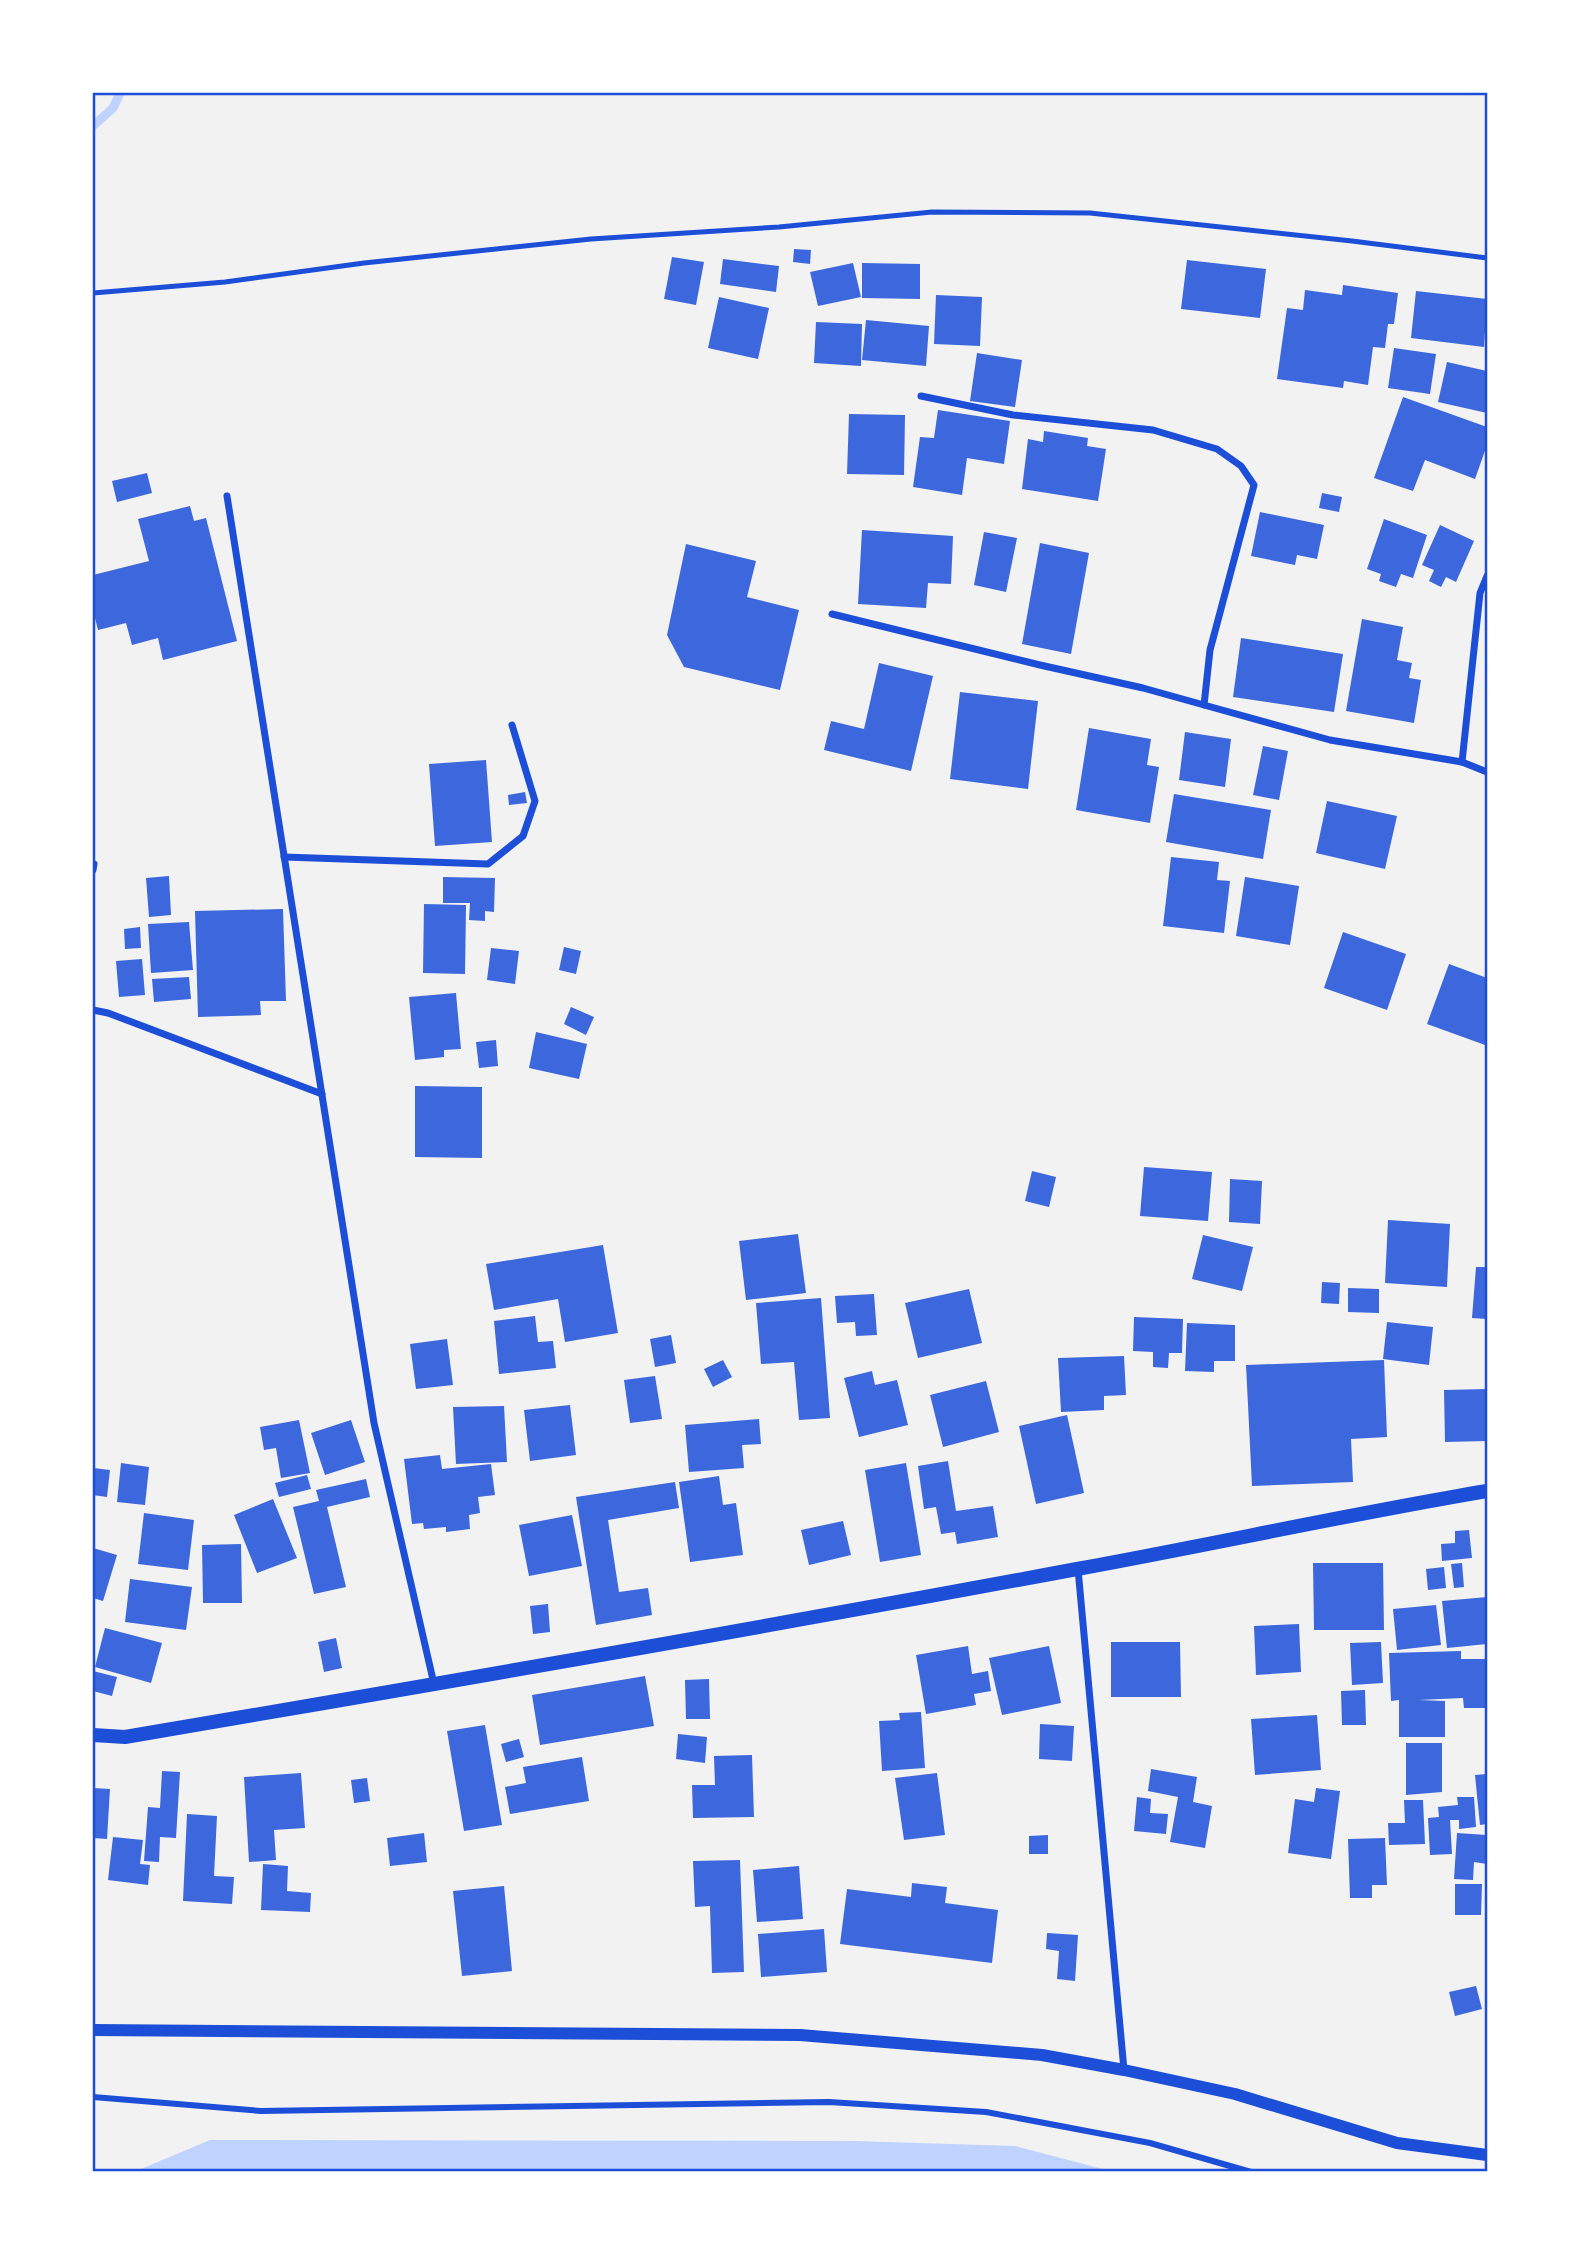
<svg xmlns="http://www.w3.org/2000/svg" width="1580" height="2265" viewBox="0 0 1580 2265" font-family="Overpass,sans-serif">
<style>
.water{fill:#bfd3fe}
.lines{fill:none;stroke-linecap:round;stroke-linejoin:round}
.stream{stroke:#bfd3fe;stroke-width:9}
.building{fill:#3d67dc}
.service{stroke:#1d4ed8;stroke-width:5}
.pedestrian{stroke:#1d4ed8;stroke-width:6}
.minor{stroke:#1d4ed8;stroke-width:7}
.tertiary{stroke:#1d4ed8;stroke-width:12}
.secondary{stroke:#1d4ed8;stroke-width:14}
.neatline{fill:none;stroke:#1d4ed8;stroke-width:2.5}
</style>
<rect width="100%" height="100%" fill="#f2f2f2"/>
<polygon class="water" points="210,2140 855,2141 1015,2146 1114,2172 134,2172"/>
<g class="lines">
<polyline class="stream" points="93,126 113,108 120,93"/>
</g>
<g class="building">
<polygon points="794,249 811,250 810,264 793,262"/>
<polygon points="672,257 704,262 696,305 664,299"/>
<polygon points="723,259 779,266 776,292 720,284"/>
<polygon points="1187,260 1266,269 1260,318 1181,309"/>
<polygon points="853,263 861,297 818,306 810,272"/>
<polygon points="862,263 920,264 920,299 862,298"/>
<polygon points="1343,285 1398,293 1394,324 1388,324 1385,348 1373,347 1368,385 1344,381 1343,388 1277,379 1287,308 1303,310 1305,290 1342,295"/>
<polygon points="1416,291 1487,299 1484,347 1411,338"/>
<polygon points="936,295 982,297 980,346 934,344"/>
<polygon points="719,297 769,308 758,359 708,348"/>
<polygon points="866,320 929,326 926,366 862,360"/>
<polygon points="816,322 862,324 861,366 814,363"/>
<polygon points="1394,348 1436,354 1430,394 1388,388"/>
<polygon points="977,353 1022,360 1015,407 970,401"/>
<polygon points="1447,362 1487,371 1487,413 1438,402"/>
<polygon points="1403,397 1487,427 1487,445 1475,479 1425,460 1413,491 1374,478"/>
<polygon points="938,410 1010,421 1004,464 967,458 962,495 913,487 920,437 934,438"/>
<polygon points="849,414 905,415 904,475 847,474"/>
<polygon points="1044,431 1088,438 1087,446 1106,449 1098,501 1022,489 1028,439 1043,442"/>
<polygon points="147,473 152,493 117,502 112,481"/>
<polygon points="1322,493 1342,497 1339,512 1319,508"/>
<polygon points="190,506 194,521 206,518 237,641 163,660 158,638 132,645 126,623 98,630 93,610 93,575 149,561 138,519"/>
<polygon points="1260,512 1324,525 1317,559 1297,555 1295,565 1251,556"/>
<polygon points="1384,519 1427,535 1413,578 1401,574 1396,587 1379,581 1381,574 1367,569"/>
<polygon points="1440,525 1474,541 1456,582 1446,577 1441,587 1429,581 1434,570 1422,565"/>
<polygon points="862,530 953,536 951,584 928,583 926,608 858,604"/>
<polygon points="984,532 1017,538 1006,592 974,585"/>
<polygon points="1040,543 1089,553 1071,654 1022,644"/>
<polygon points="686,544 756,561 747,597 799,610 780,690 684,667 667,635"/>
<polygon points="1362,619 1403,627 1397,660 1412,663 1409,678 1421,680 1414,723 1346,711"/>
<polygon points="1241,638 1343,654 1334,712 1233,697"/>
<polygon points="879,663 933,676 911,771 824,750 831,721 864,729"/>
<polygon points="960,692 1038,701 1028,789 950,779"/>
<polygon points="1089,728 1151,739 1147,765 1159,767 1150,823 1076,810"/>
<polygon points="1185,732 1231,739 1225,787 1179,780"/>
<polygon points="1263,746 1288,751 1279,800 1253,795"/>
<polygon points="486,760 492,842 435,846 429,764"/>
<polygon points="525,792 527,803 509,805 508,795"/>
<polygon points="1174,794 1271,810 1263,859 1166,842"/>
<polygon points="1327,801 1397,816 1385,869 1316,853"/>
<polygon points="1171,857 1219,862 1217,880 1230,881 1224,933 1163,926"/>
<polygon points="169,876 171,915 149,917 146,878"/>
<polygon points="443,877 495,878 494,912 485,911 485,921 469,920 470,903 443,903"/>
<polygon points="1245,877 1299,886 1290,945 1236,936"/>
<polygon points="424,904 466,905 465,974 423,973"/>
<polygon points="283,909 286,1001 260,1001 261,1015 198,1017 195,911"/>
<polygon points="189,922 193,970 151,973 148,924"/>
<polygon points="140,927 141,948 125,949 124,929"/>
<polygon points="1343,932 1406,954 1387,1010 1324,988"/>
<polygon points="564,947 581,951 576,974 559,970"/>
<polygon points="491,948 519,951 515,984 487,980"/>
<polygon points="142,959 145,995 119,997 116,961"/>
<polygon points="1449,964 1487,978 1487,1039 1485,1045 1427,1024"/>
<polygon points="189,977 191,999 154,1002 152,979"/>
<polygon points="456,993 461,1049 444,1050 444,1057 415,1060 409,997"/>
<polygon points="571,1007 594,1017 586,1035 564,1024"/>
<polygon points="536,1032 587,1044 579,1079 529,1068"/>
<polygon points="496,1040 498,1066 479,1068 476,1042"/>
<polygon points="415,1086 482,1087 482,1158 415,1157"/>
<polygon points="1144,1167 1212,1172 1208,1221 1140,1216"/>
<polygon points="1032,1171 1056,1177 1049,1207 1025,1201"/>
<polygon points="1230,1179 1262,1181 1260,1224 1229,1222"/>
<polygon points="1388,1220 1450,1224 1447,1287 1385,1283"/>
<polygon points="798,1234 806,1293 746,1300 739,1241"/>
<polygon points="1203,1235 1253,1247 1242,1291 1192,1279"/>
<polygon points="603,1245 618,1333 565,1342 558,1299 494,1310 486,1264"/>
<polygon points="1476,1267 1487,1267 1487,1319 1472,1318"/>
<polygon points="1322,1282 1340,1283 1339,1304 1321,1303"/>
<polygon points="1348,1288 1379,1289 1379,1313 1348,1312"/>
<polygon points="969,1289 982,1343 918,1358 905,1303"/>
<polygon points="874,1294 877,1335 856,1336 855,1322 837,1323 835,1296"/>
<polygon points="821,1298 830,1418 799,1420 794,1362 761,1364 756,1303"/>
<polygon points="535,1316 538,1342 553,1341 556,1368 499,1374 494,1321"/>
<polygon points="1134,1317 1183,1319 1182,1353 1169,1353 1168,1368 1153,1367 1153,1352 1133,1351"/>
<polygon points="1387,1322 1433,1327 1429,1365 1383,1359"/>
<polygon points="1187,1323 1235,1325 1235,1361 1214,1361 1214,1372 1185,1371"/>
<polygon points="671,1335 676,1363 655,1367 650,1339"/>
<polygon points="447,1339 453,1385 416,1389 410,1344"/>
<polygon points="1124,1356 1126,1395 1104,1396 1104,1410 1061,1412 1058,1358"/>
<polygon points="723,1360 732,1377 713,1387 704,1369"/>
<polygon points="1384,1360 1387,1437 1351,1439 1353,1482 1252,1486 1246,1365"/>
<polygon points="872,1371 875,1385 897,1380 908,1425 859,1437 844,1378"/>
<polygon points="655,1376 662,1419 630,1423 624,1380"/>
<polygon points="986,1381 999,1432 943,1447 930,1395"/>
<polygon points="1487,1389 1487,1441 1445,1442 1444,1390"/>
<polygon points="570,1405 576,1455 530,1461 524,1410"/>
<polygon points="504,1406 507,1462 456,1464 453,1407"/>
<polygon points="1067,1415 1084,1493 1036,1504 1019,1426"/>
<polygon points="759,1419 761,1444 742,1445 744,1468 689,1472 685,1425"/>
<polygon points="299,1420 310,1473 281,1478 276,1448 264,1450 260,1427"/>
<polygon points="351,1420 365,1462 325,1475 311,1433"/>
<polygon points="440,1455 442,1469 491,1464 495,1495 478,1497 480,1513 469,1515 470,1529 446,1532 446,1527 424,1529 423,1523 412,1524 404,1459"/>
<polygon points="948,1461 956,1511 993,1506 998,1537 957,1544 955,1532 941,1534 936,1507 924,1509 918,1466"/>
<polygon points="121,1463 149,1467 145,1505 117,1502"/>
<polygon points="906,1463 921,1555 880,1562 865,1470"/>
<polygon points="93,1468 110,1470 107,1497 93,1495"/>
<polygon points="307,1475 311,1489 279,1497 275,1483"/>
<polygon points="719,1476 723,1505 736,1503 743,1555 690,1562 679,1482"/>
<polygon points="366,1479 370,1497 327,1507 346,1587 314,1594 293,1507 319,1501 316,1490"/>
<polygon points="675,1482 679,1508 608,1520 619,1592 648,1588 652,1615 596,1625 576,1497"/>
<polygon points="273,1499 297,1558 257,1573 234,1515"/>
<polygon points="144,1513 194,1520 188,1570 138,1564"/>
<polygon points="572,1515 582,1566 529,1576 519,1525"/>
<polygon points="843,1521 851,1555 809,1565 801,1530"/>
<polygon points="1469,1530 1472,1558 1442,1561 1441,1544 1455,1543 1455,1531"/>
<polygon points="241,1544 242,1603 203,1603 202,1545"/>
<polygon points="93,1548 117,1555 103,1601 93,1598"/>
<polygon points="1313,1563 1383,1563 1384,1630 1314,1630"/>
<polygon points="1462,1563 1464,1587 1454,1588 1451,1564"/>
<polygon points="1444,1567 1446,1588 1428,1590 1426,1569"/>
<polygon points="130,1579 192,1587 186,1630 125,1622"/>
<polygon points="1487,1597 1487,1644 1447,1648 1442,1601"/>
<polygon points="548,1604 550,1632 533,1634 530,1606"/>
<polygon points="1436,1605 1441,1645 1397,1650 1393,1609"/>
<polygon points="1299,1624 1301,1672 1256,1675 1254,1626"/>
<polygon points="105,1628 162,1643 151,1683 95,1667"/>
<polygon points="336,1638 342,1668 324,1672 318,1642"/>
<polygon points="1111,1642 1180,1642 1181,1697 1111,1697"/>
<polygon points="1381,1642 1383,1683 1352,1685 1350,1643"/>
<polygon points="968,1646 972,1674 988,1671 991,1691 974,1694 976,1705 926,1714 916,1655"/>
<polygon points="1049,1646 1061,1703 1002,1715 989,1658"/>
<polygon points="1461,1651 1461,1659 1487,1659 1487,1708 1464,1708 1463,1698 1419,1700 1445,1701 1445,1737 1399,1737 1399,1700 1391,1701 1389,1653"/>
<polygon points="93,1671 117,1677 112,1696 93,1691"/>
<polygon points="645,1676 654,1726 540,1745 532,1695"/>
<polygon points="709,1679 710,1719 686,1719 685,1680"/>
<polygon points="1365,1690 1366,1725 1342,1725 1341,1691"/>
<polygon points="921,1712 925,1768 882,1771 879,1721 900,1720 899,1713"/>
<polygon points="1317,1715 1321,1770 1255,1775 1251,1719"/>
<polygon points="1040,1724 1074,1726 1072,1761 1039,1759"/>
<polygon points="485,1725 502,1825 464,1831 447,1731"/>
<polygon points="678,1734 707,1737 705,1763 676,1759"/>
<polygon points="519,1739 524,1757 506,1762 501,1744"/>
<polygon points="1406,1743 1442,1743 1442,1792 1406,1795"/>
<polygon points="752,1755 754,1817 693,1818 692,1785 715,1785 714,1756"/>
<polygon points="582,1757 589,1801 510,1814 505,1787 526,1783 523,1767"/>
<polygon points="1151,1769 1197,1777 1193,1802 1212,1806 1205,1848 1170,1842 1178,1797 1148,1791"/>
<polygon points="162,1771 180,1772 176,1838 160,1837 159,1862 144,1861 148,1807 160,1808"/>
<polygon points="301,1773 305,1828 274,1830 276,1860 249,1862 244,1777"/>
<polygon points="937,1773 945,1835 904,1840 895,1778"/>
<polygon points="1487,1774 1487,1824 1480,1825 1475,1775"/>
<polygon points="367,1778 370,1801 354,1803 351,1780"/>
<polygon points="93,1788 110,1789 107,1839 93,1838"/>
<polygon points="1316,1788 1340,1791 1331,1859 1288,1853 1295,1799 1314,1802"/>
<polygon points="1137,1797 1151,1799 1150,1813 1168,1814 1166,1834 1134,1831"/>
<polygon points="1457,1797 1474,1797 1476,1827 1459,1829 1459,1820 1450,1820 1452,1854 1430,1855 1428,1818 1439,1817 1438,1807 1458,1805"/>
<polygon points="1404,1800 1423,1800 1425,1844 1389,1845 1388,1823 1405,1823"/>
<polygon points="187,1814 217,1816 214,1876 234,1877 232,1904 183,1901"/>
<polygon points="424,1833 427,1862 390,1866 387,1838"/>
<polygon points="1457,1833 1487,1835 1487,1864 1474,1862 1473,1880 1454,1879"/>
<polygon points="1048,1835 1048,1854 1029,1854 1029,1836"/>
<polygon points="113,1837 143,1840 140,1864 150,1865 148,1885 108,1880"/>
<polygon points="1385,1838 1387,1885 1372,1885 1372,1898 1350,1898 1348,1839"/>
<polygon points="740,1860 744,1972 712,1973 710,1906 695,1907 693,1861"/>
<polygon points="263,1864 288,1866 287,1891 311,1893 310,1912 261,1910"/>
<polygon points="799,1866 803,1919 757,1922 753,1870"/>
<polygon points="912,1883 947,1887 945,1903 998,1910 992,1963 840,1944 847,1889 911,1897"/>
<polygon points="1455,1884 1482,1884 1481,1915 1455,1915"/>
<polygon points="504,1886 512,1971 462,1976 453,1891"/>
<polygon points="824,1929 827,1972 761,1977 758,1934"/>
<polygon points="1047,1933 1078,1935 1075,1981 1057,1979 1059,1951 1046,1949"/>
<polygon points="1476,1986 1482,2009 1455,2016 1449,1992"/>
</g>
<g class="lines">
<polyline class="service" points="93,293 225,282 364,263 591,239 779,227 932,212 1090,213 1352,241 1487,258"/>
<polyline class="pedestrian" points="93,2097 261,2111 829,2102 986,2112 1150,2143 1251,2172"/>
<g class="minor">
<polyline points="921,396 1013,415 1153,430 1217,449 1241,466 1254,485 1210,650 1204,705 1330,740 1462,762 1487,772"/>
<polyline points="227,496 374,1423 434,1684"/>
<polyline points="832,614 1040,665 1143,688 1204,705"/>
<polyline points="1462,762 1480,593 1487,576"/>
<polyline points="284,857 488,864 523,836 535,801 512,725"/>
<polyline points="93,870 94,864"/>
<polyline points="93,1010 108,1013 322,1094"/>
<polyline points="1078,1569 1124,2070"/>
</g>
<polyline class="tertiary" points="93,2030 800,2035 1042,2055 1124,2070 1235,2094 1397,2143 1487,2155"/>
<path class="secondary" d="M 93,1735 L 125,1737 C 443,1683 761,1628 1077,1569 C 1214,1544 1350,1514 1487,1491"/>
</g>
<rect width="1580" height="2265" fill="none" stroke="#ffffff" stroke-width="189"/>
<rect x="94" y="94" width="1392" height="2076" class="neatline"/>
</svg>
